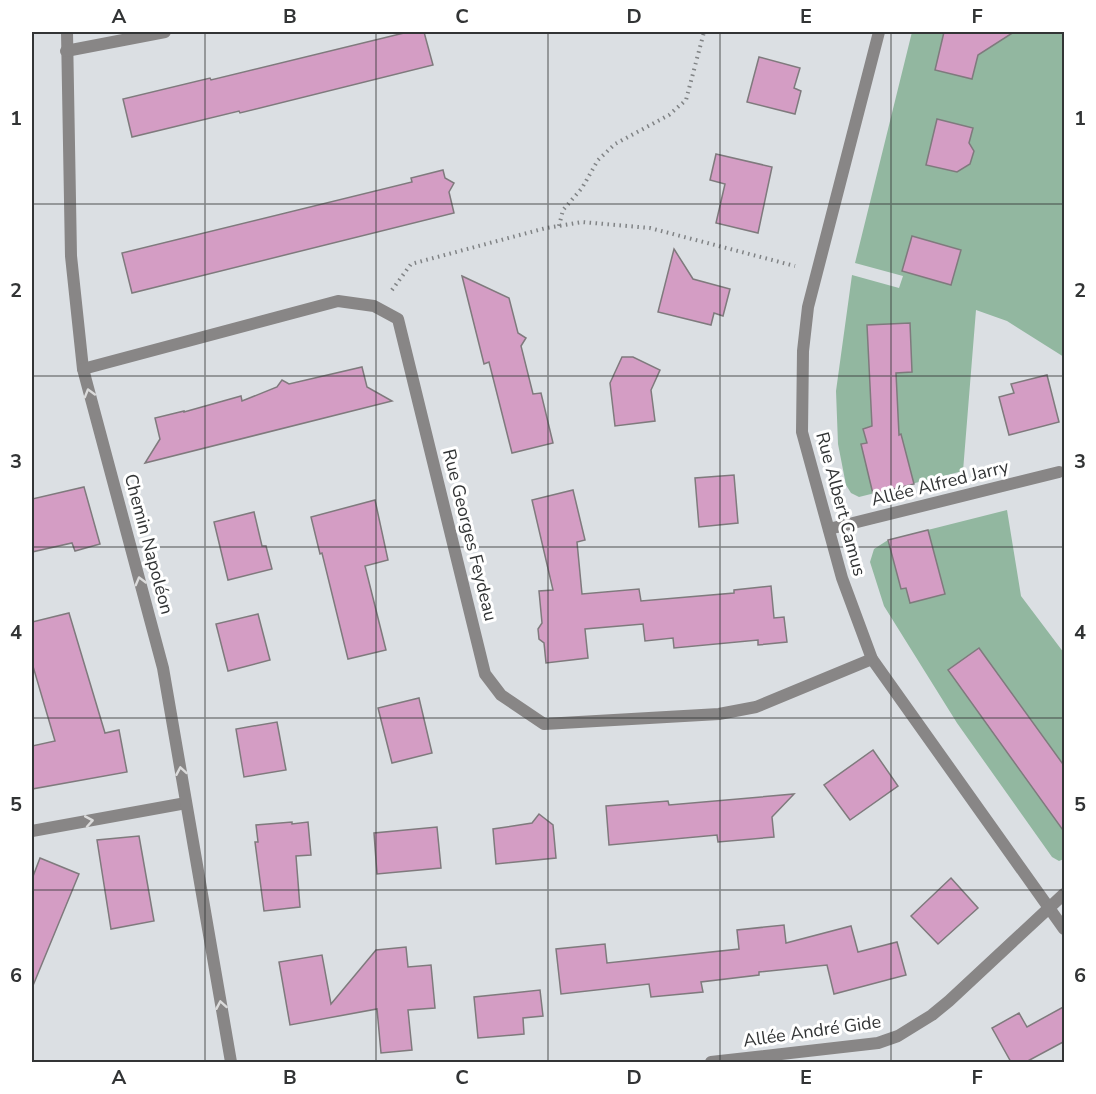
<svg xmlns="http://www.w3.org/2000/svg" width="1096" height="1094" viewBox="0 0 1096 1094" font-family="'Nunito Sans',sans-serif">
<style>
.green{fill:#92b7a0}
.building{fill:#d49dc4;stroke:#7f7a7d;stroke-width:1.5}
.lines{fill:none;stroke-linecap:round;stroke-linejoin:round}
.path{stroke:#808385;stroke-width:4;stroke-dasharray:1.5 4.5;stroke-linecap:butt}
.lane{stroke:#888686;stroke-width:12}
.street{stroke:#888686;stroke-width:12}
.oneway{stroke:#dbdbdb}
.grid{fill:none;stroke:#323435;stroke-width:1.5;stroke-opacity:0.55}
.labels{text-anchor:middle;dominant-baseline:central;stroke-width:6;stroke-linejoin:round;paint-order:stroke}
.street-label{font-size:18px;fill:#323435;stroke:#fff}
.neatline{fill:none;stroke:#323435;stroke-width:2}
.grid-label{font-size:20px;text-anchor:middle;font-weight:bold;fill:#323435}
</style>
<rect width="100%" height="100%" fill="#dbdfe3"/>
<g class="green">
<polygon points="912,32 1064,32 1064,357 1007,321 976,310 963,471 859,497 851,493 846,485 838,444 836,391 852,275 899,288 903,276 855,263"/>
<polygon points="1007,510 1021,596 1064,653 1064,859 1059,861 1052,857 957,723 884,606 870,562 874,549 888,540"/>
</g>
<g class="building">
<polygon points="408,32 424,32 433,65 240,113 239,111 132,137 123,99 210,78 211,80"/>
<polygon points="944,32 1014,32 978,55 972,79 935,70"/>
<polygon points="759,57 800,68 794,88 801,91 795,114 747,102"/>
<polygon points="937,119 973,128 969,143 974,151 970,164 957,172 926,165"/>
<polygon points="716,154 772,167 758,233 716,223 725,184 710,180"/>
<polygon points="443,170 445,178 454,183 449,192 454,213 132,293 122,253 412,182 411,178"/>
<polygon points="912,236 961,250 951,285 902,271"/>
<polygon points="674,249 693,279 730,289 723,316 714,313 711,325 658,312"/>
<polygon points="462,276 509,298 518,333 526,338 521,346 533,394 541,393 553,443 512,453 489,362 484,364"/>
<polygon points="910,323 912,372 896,373 899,435 901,434 914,484 873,494 861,444 867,443 863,429 872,426 867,325"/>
<polygon points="622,357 633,357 660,370 651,390 655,421 615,426 610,383"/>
<polygon points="362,367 367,387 392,401 145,463 160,439 155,418 184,411 184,412 241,396 242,401 277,387 282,380 289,384"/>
<polygon points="1047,375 1059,422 1009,435 999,397 1014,393 1011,384"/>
<polygon points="734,475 738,523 699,527 695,478"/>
<polygon points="84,487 100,544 75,551 72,543 32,552 32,499"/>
<polygon points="573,490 585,540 577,542 582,594 639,589 641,601 734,593 734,590 771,586 774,618 784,617 787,642 758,645 758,640 674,648 673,638 645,641 643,624 585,629 588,658 546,663 544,643 539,639 538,629 542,623 539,591 553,590 532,500"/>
<polygon points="375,500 388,560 365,566 386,650 348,659 322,553 320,554 311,517"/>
<polygon points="254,512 262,546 266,546 272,569 228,580 214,522"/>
<polygon points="928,530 945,594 910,603 906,588 901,589 888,540"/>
<polygon points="69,613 105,733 119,730 127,772 32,789 32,746 55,741 32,663 32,622"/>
<polygon points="258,614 270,660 228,671 216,624"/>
<polygon points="979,648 1065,767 1065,833 948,670"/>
<polygon points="419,698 432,753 392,763 378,708"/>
<polygon points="277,722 286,770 244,777 236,729"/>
<polygon points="873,750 898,786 850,820 824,785"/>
<polygon points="794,794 772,817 774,837 718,842 717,835 609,845 606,806 668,801 669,805"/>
<polygon points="539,814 553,825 556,858 496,864 493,829 532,823"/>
<polygon points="292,822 292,824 308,822 311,855 296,856 300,907 264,911 255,842 258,842 256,825"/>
<polygon points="437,827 441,868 377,874 374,833"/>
<polygon points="139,836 154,921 111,929 97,840"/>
<polygon points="40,858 79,874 32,988 32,879"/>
<polygon points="951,878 978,908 938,944 911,916"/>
<polygon points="784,925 786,943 851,926 858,952 897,942 906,975 834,994 827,965 759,972 759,975 701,982 703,992 651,997 649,984 561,994 556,949 605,944 607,963 739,949 737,930"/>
<polygon points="406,947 408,967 431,965 435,1008 408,1010 412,1050 381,1053 377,1009 290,1025 279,962 322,955 331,1004 376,950"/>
<polygon points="540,990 543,1016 523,1018 524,1034 478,1038 474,997"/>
<polygon points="1065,1006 1065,1041 1026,1062 1011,1062 992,1028 1019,1013 1027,1027"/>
</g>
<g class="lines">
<g class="path">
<polyline points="559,226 563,210 582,188 598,160 615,144 669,115 686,100 704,32"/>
<polyline points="392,290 411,264 546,228 582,222 650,228 795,266"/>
</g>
<polyline class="lane" points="32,831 186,803"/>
<g class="street">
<polyline points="67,32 71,256 83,369 163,668 231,1062"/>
<polyline points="879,32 808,307 803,351 802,432 842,578 872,659 1064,929"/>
<polyline points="66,51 165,32"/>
<polyline points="83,369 338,301 374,306 398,319 485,674 501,695 544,724 719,714 756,707 872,659"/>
<polyline points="829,529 1059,472"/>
<polyline points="711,1062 878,1043 898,1036 932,1015 949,1001 1064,894"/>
</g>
</g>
<defs><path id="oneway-chevron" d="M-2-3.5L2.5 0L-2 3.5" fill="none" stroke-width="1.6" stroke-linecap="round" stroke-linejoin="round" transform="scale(1.5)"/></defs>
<g class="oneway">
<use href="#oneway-chevron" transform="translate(89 393) rotate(-106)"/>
<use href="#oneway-chevron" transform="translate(140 581) rotate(-105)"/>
<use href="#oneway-chevron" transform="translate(181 771) rotate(-100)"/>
<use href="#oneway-chevron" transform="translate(89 821) rotate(-10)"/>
<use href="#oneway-chevron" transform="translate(221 1005) rotate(-100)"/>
</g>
<path class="grid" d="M 205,32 L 205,1062M 376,32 L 376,1062M 548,32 L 548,1062M 720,32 L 720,1062M 891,32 L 891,1062M 32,204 L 1064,204M 32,376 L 1064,376M 32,547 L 1064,547M 32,718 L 1064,718M 32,890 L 1064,890"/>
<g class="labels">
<g class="street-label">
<text transform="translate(940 483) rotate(-14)">Allée Alfred Jarry</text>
<text transform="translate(841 504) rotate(75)">Rue Albert Camus</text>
<text transform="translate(470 535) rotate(76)">Rue Georges Feydeau</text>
<text transform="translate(149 544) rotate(75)">Chemin Napoléon</text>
<text transform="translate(812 1031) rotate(-8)">Allée André Gide</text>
</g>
</g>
<rect width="1096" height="1094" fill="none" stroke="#ffffff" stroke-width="66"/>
<rect x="33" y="33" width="1030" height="1028" class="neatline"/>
<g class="grid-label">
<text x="119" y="23">A</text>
<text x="290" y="23">B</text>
<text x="462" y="23">C</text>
<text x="634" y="23">D</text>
<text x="806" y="23">E</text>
<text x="977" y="23">F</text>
<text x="16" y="125">1</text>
<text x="1080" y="125">1</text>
<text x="16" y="297">2</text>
<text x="1080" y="297">2</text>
<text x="16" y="468">3</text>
<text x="1080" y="468">3</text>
<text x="16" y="639">4</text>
<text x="1080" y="639">4</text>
<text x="16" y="811">5</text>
<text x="1080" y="811">5</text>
<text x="16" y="982">6</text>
<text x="1080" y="982">6</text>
<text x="119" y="1084">A</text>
<text x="290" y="1084">B</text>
<text x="462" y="1084">C</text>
<text x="634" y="1084">D</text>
<text x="806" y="1084">E</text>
<text x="977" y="1084">F</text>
</g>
</svg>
